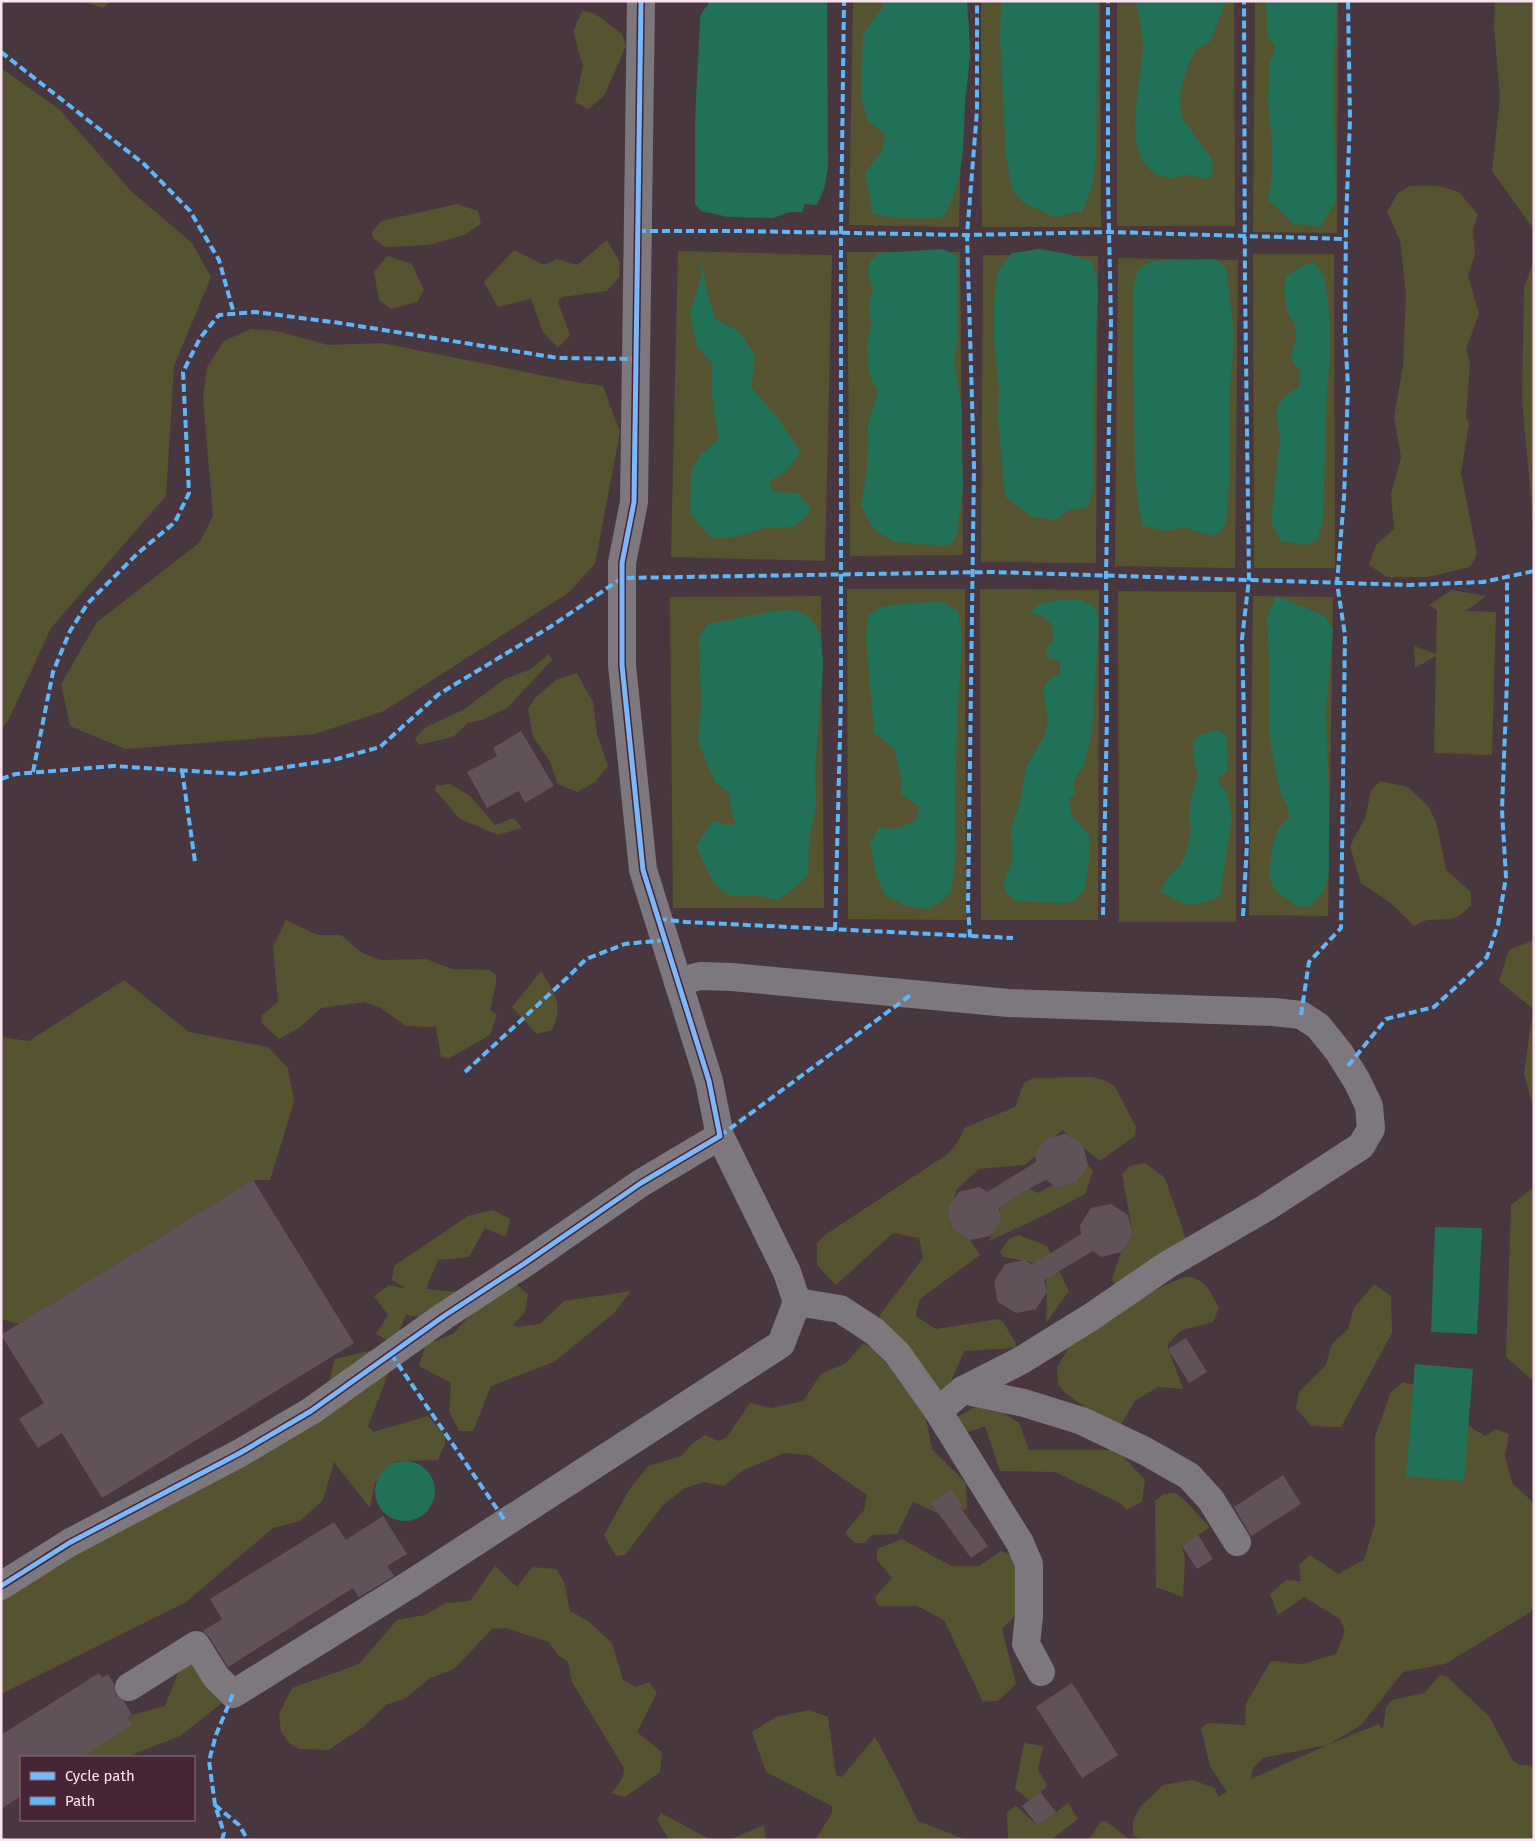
<svg xmlns="http://www.w3.org/2000/svg" width="1535" height="1841" viewBox="0 0 1535 1841" font-family="'Fira Sans',sans-serif">
<style>
.green{fill:#565330;fill-rule:evenodd}
.water{fill:#217058}
.building{fill:#61525a}
.lines{fill:none;stroke-linecap:round;stroke-linejoin:round}
.minor{stroke:#7c787d;stroke-width:28}
.quiet{stroke:#5cb8fa;stroke-width:4;stroke-dasharray:8 4;stroke-linecap:butt}
.cycleway-casing{stroke:#462537;stroke-width:8}
.cycleway{stroke:#7ab7fb;stroke-width:5}
</style>
<rect width="100%" height="100%" fill="#493740"/>
<g class="green">
<polygon points="82,1 111,1 103,8"/>
<polygon points="853,1 964,1 959,227 849,225"/>
<polygon points="981,1 1100,1 1101,227 982,227"/>
<polygon points="1117,1 1234,1 1235,226 1117,226"/>
<polygon points="1255,1 1338,1 1337,233 1253,232"/>
<polygon points="1495,1 1534,1 1534,230 1492,171 1500,98 1494,28"/>
<polygon points="582,11 594,13 622,34 626,46 604,96 588,109 575,102 583,66 573,31"/>
<polygon points="1,68 59,109 132,192 192,243 211,277 174,366 166,496 51,628 9,719 1,730"/>
<polygon points="1410,186 1439,186 1459,192 1478,215 1473,229 1475,255 1468,275 1479,314 1466,349 1470,363 1466,417 1469,423 1461,473 1477,554 1470,567 1428,577 1387,577 1369,565 1376,545 1394,529 1391,495 1401,457 1394,417 1403,366 1406,293 1400,240 1387,212 1398,193"/>
<polygon points="457,204 478,211 481,224 464,235 429,245 385,247 373,238 372,232 381,221"/>
<polygon points="607,240 620,263 619,277 607,291 562,297 558,302 570,335 558,348 543,332 531,299 498,307 484,282 514,250 544,265 557,259 577,265"/>
<polygon points="678,251 832,255 825,561 671,557"/>
<polygon points="847,252 960,252 963,555 850,556"/>
<polygon points="1253,254 1334,254 1335,568 1254,568"/>
<polygon points="983,255 1098,256 1096,563 981,562"/>
<polygon points="387,256 412,264 424,290 417,302 391,309 379,300 374,272"/>
<polygon points="1118,258 1238,260 1235,568 1115,566"/>
<polygon points="1534,260 1534,563 1532,508 1522,400 1524,288"/>
<polygon points="251,329 277,331 328,345 382,343 570,381 603,386 620,432 595,564 568,593 384,711 315,734 125,749 70,726 61,684 97,622 199,543 213,516 203,398 207,367 224,341"/>
<polygon points="847,589 965,589 966,920 848,919"/>
<polygon points="980,589 1099,590 1098,920 981,920"/>
<polygon points="1452,590 1486,596 1466,611 1496,612 1492,755 1434,753 1436,656 1415,668 1414,646 1436,654 1437,610 1429,605"/>
<polygon points="1118,591 1236,592 1236,922 1119,922"/>
<polygon points="821,596 824,908 673,908 670,597"/>
<polygon points="1253,596 1333,597 1328,916 1249,915"/>
<polygon points="549,654 552,660 507,708 482,720 468,723 453,737 418,745 415,738 426,727 463,710 505,679 531,669"/>
<polygon points="577,673 593,702 597,734 608,766 595,782 577,792 558,784 549,760 533,737 528,709 535,698 556,680"/>
<path d="M 1380,781 L 1408,787 L 1429,807 L 1437,825 L 1446,870 L 1471,892 L 1471,905 C 1454,923 1451,918 1430,920 C 1425,920 1419,923 1414,926 L 1392,904 L 1361,883 L 1350,846 L 1365,818 L 1371,791 Z"/>
<polygon points="450,784 470,796 495,825 514,818 522,828 498,835 460,819 435,790 436,786"/>
<polygon points="286,920 318,935 341,935 362,953 381,960 426,959 452,969 489,970 496,975 496,983 490,1010 497,1015 490,1035 448,1059 441,1057 436,1027 406,1026 381,1008 365,1002 321,1008 299,1028 279,1039 261,1022 262,1015 278,1002 273,947"/>
<polygon points="1534,940 1534,1109 1524,1074 1533,1009 1499,981 1509,950"/>
<path d="M 541,971 C 555,994 564,1004 552,1030 L 537,1034 L 512,1007 Z"/>
<polygon points="124,980 189,1032 268,1047 288,1068 294,1102 270,1180 253,1180 19,1324 1,1319 1,1037 29,1041"/>
<path d="M 1090,1077 L 1101,1079 L 1114,1085 L 1136,1127 L 1135,1136 L 1100,1161 L 1062,1130 L 1025,1165 L 979,1169 L 956,1190 L 950,1224 L 952,1229 L 970,1240 L 980,1255 L 920,1299 L 916,1313 L 917,1317 L 936,1329 L 998,1319 L 1003,1322 L 1016,1343 L 1015,1348 L 964,1351 L 946,1393 L 937,1396 L 879,1316 L 923,1258 L 919,1238 L 893,1233 L 836,1285 L 817,1265 L 817,1243 L 825,1235 L 946,1155 C 955,1147 960,1140 964,1128 L 1015,1107 L 1024,1083 L 1033,1078 Z"/>
<polygon points="1145,1163 1165,1178 1186,1239 1115,1284 1112,1279 1121,1252 1133,1235 1122,1174 1130,1166"/>
<polygon points="1088,1165 1093,1171 1085,1194 1045,1215 989,1241 1009,1183 1013,1179 1038,1193"/>
<polygon points="1534,1187 1534,1382 1506,1357 1511,1205"/>
<polygon points="493,1210 510,1219 506,1237 485,1228 469,1257 438,1260 426,1289 456,1292 430,1318 406,1315 394,1344 376,1334 388,1315 374,1296 389,1285 407,1289 392,1280 394,1266 468,1216"/>
<polygon points="1019,1235 1047,1246 1069,1291 1046,1323 1047,1292 1044,1264 1003,1257 1000,1252 1009,1239"/>
<path d="M 1183,1277 C 1206,1277 1209,1290 1219,1308 L 1213,1322 L 1183,1330 L 1179,1332 L 1168,1344 L 1168,1349 L 1183,1389 L 1158,1387 L 1135,1401 L 1117,1431 L 1064,1392 L 1058,1384 L 1057,1368 L 1069,1347 L 1108,1313 Z"/>
<polygon points="500,1283 516,1284 528,1294 525,1312 513,1325 517,1327 540,1324 564,1301 631,1291 614,1313 554,1362 491,1386 473,1431 459,1431 449,1411 451,1383 419,1366 426,1344 453,1334"/>
<polygon points="1374,1284 1391,1296 1392,1333 1341,1427 1311,1426 1296,1408 1299,1392 1326,1365 1332,1344 1348,1329 1354,1308"/>
<polygon points="864,1343 875,1351 880,1348 925,1413 932,1449 966,1483 967,1508 949,1518 913,1502 897,1534 872,1535 865,1543 855,1543 845,1533 864,1510 867,1495 809,1455 784,1453 742,1471 724,1486 704,1482 685,1488 663,1505 625,1555 616,1556 604,1535 629,1490 648,1466 681,1456 693,1443 705,1435 718,1441 727,1437 750,1403 772,1408 803,1401 821,1374 846,1363"/>
<polygon points="373,1350 384,1358 328,1386 335,1359"/>
<polygon points="390,1369 368,1426 373,1432 428,1416 445,1435 445,1444 438,1460 397,1461 375,1482 370,1508 334,1462 323,1500 300,1521 273,1528 186,1602 1,1694 1,1593"/>
<path d="M 1403,1382 L 1445,1392 L 1462,1422 L 1485,1436 L 1496,1429 L 1509,1434 L 1505,1456 L 1512,1483 L 1534,1503 L 1534,1610 L 1445,1664 L 1403,1672 L 1361,1725 L 1328,1745 L 1378,1724 L 1383,1729 L 1386,1707 L 1392,1700 L 1424,1693 L 1440,1675 L 1447,1677 L 1489,1716 L 1513,1761 L 1519,1765 L 1534,1766 L 1534,1840 L 1145,1840 L 1133,1836 L 1133,1821 L 1140,1807 L 1163,1785 L 1192,1780 L 1215,1788 L 1218,1797 L 1227,1792 L 1210,1766 L 1201,1728 L 1208,1723 L 1245,1725 L 1246,1703 L 1271,1661 L 1302,1664 L 1336,1654 L 1345,1632 L 1340,1619 L 1304,1597 L 1278,1615 L 1270,1594 L 1286,1580 L 1301,1581 L 1299,1565 L 1310,1555 L 1338,1574 L 1364,1560 L 1375,1524 L 1375,1436 L 1391,1392 ZM 1328,1745 L 1251,1779 L 1251,1778 L 1253,1768 L 1263,1758 Z"/>
<polygon points="983,1402 988,1403 1019,1423 1029,1450 1114,1450 1119,1452 1145,1480 1142,1502 1127,1510 1120,1503 1055,1472 1000,1471 985,1426 959,1435 951,1421"/>
<polygon points="1175,1493 1182,1498 1208,1525 1209,1528 1182,1546 1185,1559 1183,1597 1156,1587 1155,1501 1163,1494"/>
<polygon points="902,1539 951,1566 979,1566 1001,1551 1037,1563 1027,1604 1002,1629 1016,1684 998,1701 983,1702 944,1620 917,1606 878,1606 875,1597 892,1578 877,1560 877,1549"/>
<polygon points="495,1566 517,1587 532,1567 556,1569 564,1582 570,1611 588,1621 612,1643 623,1680 636,1687 649,1682 657,1693 637,1732 662,1752 660,1772 625,1797 612,1793 623,1777 624,1768 572,1682 568,1662 557,1654 549,1642 506,1628 492,1629 454,1669 430,1678 406,1698 386,1705 362,1728 328,1750 299,1749 290,1744 281,1732 279,1714 292,1688 359,1664 397,1620 425,1615 446,1603 470,1601"/>
<polygon points="193,1656 224,1695 222,1703 180,1736 126,1757 68,1757 72,1751 135,1714 165,1706 180,1668"/>
<polygon points="809,1710 828,1717 836,1775 842,1777 875,1737 894,1772 918,1821 967,1840 815,1840 832,1813 832,1806 766,1772 752,1732 776,1717"/>
<polygon points="1024,1743 1043,1746 1038,1769 1047,1786 1031,1802 1015,1789"/>
<polygon points="1068,1803 1078,1819 1051,1840 1008,1840 1007,1812 1016,1806 1038,1826"/>
<polygon points="661,1813 711,1840 669,1840 657,1819"/>
<polygon points="1101,1821 1106,1821 1130,1840 1089,1840"/>
<polygon points="764,1825 766,1840 729,1840"/>
</g>
<g class="water">
<path d="M 709,1 L 827,1 L 828,167 L 824,189 L 817,205 L 805,204 L 802,212 L 790,212 L 773,218 L 728,217 L 701,211 L 695,204 L 695,121 L 700,20 C 701,8 708,9 709,1 Z"/>
<path d="M 883,1 L 967,1 C 968,19 970,37 970,55 C 969,72 966,88 965,105 C 963,145 965,181 943,217 C 918,219 899,219 873,214 L 865,173 L 883,149 L 885,133 L 874,126 L 868,120 L 861,97 L 863,34 L 883,7 Z"/>
<polygon points="1001,1 1098,1 1096,157 1092,187 1082,212 1074,212 1054,217 1022,202 1012,189 1006,157 1000,38"/>
<path d="M 1136,1 L 1226,1 L 1210,42 L 1196,49 L 1188,66 L 1180,94 L 1181,116 L 1212,160 L 1213,172 L 1210,178 C 1201,180 1192,174 1183,175 C 1178,176 1174,179 1169,178 C 1115,170 1142,83 1143,47 C 1143,32 1138,16 1136,1 Z"/>
<polygon points="1266,1 1337,1 1333,79 1336,199 1321,227 1294,224 1268,200 1271,181 1272,145 1268,100 1270,60 1273,56 1275,45 1267,37"/>
<polygon points="943,249 958,256 958,339 954,361 961,403 963,488 957,533 953,542 948,546 895,542 874,530 861,505 867,470 868,425 878,393 869,374 867,345 871,325 869,301 873,290 868,274 870,261 879,253"/>
<polygon points="1040,249 1068,254 1091,261 1098,281 1093,423 1093,490 1087,508 1068,510 1056,520 1033,517 1005,497 998,417 999,386 994,343 994,303 997,272 1012,253"/>
<polygon points="1216,259 1226,269 1234,334 1229,404 1230,473 1226,523 1220,532 1213,536 1183,527 1165,531 1143,526 1138,505 1135,471 1133,289 1138,269 1151,261"/>
<path d="M 702,262 L 707,292 L 715,319 L 739,331 L 755,356 L 751,387 L 778,418 L 801,453 L 786,471 L 769,482 L 772,492 L 798,493 L 810,508 L 808,515 L 793,527 L 766,528 L 730,538 L 711,538 L 690,513 L 691,470 L 701,454 L 719,439 C 714,414 710,390 712,363 L 697,347 L 690,313 L 701,278 Z"/>
<polygon points="1314,262 1324,277 1327,294 1330,324 1330,358 1327,390 1323,519 1317,540 1307,545 1281,541 1271,522 1280,438 1276,411 1280,402 1288,393 1299,388 1300,371 1292,360 1291,352 1296,340 1295,325 1287,311 1284,289 1286,276 1304,265"/>
<polygon points="1276,596 1325,616 1333,629 1326,712 1329,805 1329,872 1324,891 1309,907 1297,906 1275,890 1269,877 1272,848 1278,829 1289,818 1288,808 1281,795 1271,748 1269,727 1270,682 1267,617"/>
<path d="M 1078,599 L 1095,607 L 1099,619 L 1092,731 L 1084,765 L 1073,782 L 1075,794 L 1069,799 L 1072,816 L 1089,835 L 1089,860 L 1085,889 L 1075,900 L 1064,903 L 1017,901 L 1007,893 L 1003,884 L 1012,861 L 1011,828 L 1020,803 L 1026,766 L 1044,737 L 1048,721 L 1043,689 L 1049,679 L 1060,673 L 1060,662 L 1048,658 L 1046,650 L 1053,640 L 1052,625 L 1045,617 L 1030,613 C 1038,599 1064,600 1078,599 Z"/>
<polygon points="943,602 958,611 962,637 957,724 955,813 956,853 951,891 940,903 927,909 906,906 885,895 876,875 870,844 879,827 894,829 916,821 920,807 901,794 902,782 894,749 874,733 866,638 868,615 884,606 915,603"/>
<polygon points="794,610 809,617 821,635 823,667 815,769 816,805 809,840 808,874 796,887 778,900 759,896 731,896 715,885 696,846 709,827 715,821 726,825 736,824 731,810 729,793 715,782 698,742 701,704 699,637 708,624 774,611"/>
<polygon points="1218,730 1226,735 1228,756 1227,770 1217,780 1227,793 1232,817 1220,896 1206,902 1187,905 1160,892 1168,877 1180,865 1187,851 1191,830 1189,818 1190,804 1198,774 1193,758 1193,740 1203,734"/>
<polygon points="1435,1227 1482,1228 1477,1334 1431,1332"/>
<polygon points="1415,1364 1473,1369 1464,1481 1406,1476"/>
<circle cx="405" cy="1491" r="30"/>
</g>
<g class="building">
<polygon points="521,731 554,786 525,803 519,791 487,808 467,772 497,756 493,748"/>
<polygon points="1066,1134 1083,1145 1088,1165 1077,1182 1056,1187 1046,1180 1030,1188 999,1208 1001,1219 990,1236 970,1240 952,1229 948,1209 959,1192 979,1187 987,1192 1036,1162 1035,1155 1046,1138"/>
<polygon points="253,1180 354,1343 102,1498 62,1433 38,1448 19,1419 44,1403 1,1335"/>
<polygon points="1111,1204 1128,1215 1133,1235 1121,1252 1101,1257 1093,1251 1044,1280 1047,1292 1036,1309 1016,1313 998,1302 994,1282 1005,1264 1025,1260 1031,1264 1051,1253 1081,1234 1080,1225 1091,1208"/>
<polygon points="1186,1338 1207,1372 1189,1383 1168,1349"/>
<polygon points="1283,1475 1301,1504 1251,1536 1234,1507"/>
<polygon points="950,1489 963,1506 960,1507 988,1546 971,1558 931,1503"/>
<polygon points="383,1516 407,1554 387,1566 394,1576 359,1597 353,1588 228,1667 209,1637 203,1631 222,1619 210,1599 334,1522 346,1540"/>
<polygon points="1198,1535 1213,1559 1197,1569 1182,1546"/>
<polygon points="99,1673 102,1678 108,1674 114,1684 116,1695 124,1701 132,1715 127,1718 132,1725 82,1757 21,1757 21,1796 1,1809 1,1735"/>
<polygon points="1072,1683 1118,1755 1082,1778 1036,1707"/>
<polygon points="1040,1792 1056,1812 1038,1826 1022,1806"/>
</g>
<g class="lines">
<g class="minor">
<polyline points="641,1 634,502 622,563 622,665 643,870 709,1081 720,1136 787,1272 797,1302"/>
<polyline points="678,982 700,976 732,977 1008,1003 1274,1012 1301,1015 1318,1026 1339,1052 1357,1081 1369,1106 1371,1129 1361,1146 1267,1207 1167,1265 1091,1317 1020,1361 963,1390 938,1411"/>
<polyline points="963,1390 1024,1403 1082,1421 1145,1451 1189,1476 1211,1500 1237,1542"/>
<polyline points="1,1586 69,1543 240,1453 311,1411 444,1316 525,1263 641,1183 720,1136"/>
<polyline points="129,1687 196,1645 216,1677 233,1694 412,1583 781,1344 797,1302 840,1309 874,1331 897,1353 938,1411 1020,1543 1029,1564 1029,1616 1026,1644 1041,1672"/>
</g>
<g class="quiet">
<polyline points="1,52 144,164 190,211 219,260 234,314"/>
<polyline points="638,231 735,231 967,235 1109,232 1346,239"/>
<polyline points="182,770 195,862"/>
<polyline points="33,772 53,672 70,631 88,603 137,554 175,522 189,493 183,372 200,338 219,315 255,312 340,323 558,358 636,359"/>
<polyline points="1,779 16,774 114,766 240,774 333,760 380,747 439,694 550,627 622,578 992,572 1409,585 1483,582 1534,571"/>
<polyline points="1103,915 1107,713 1106,575 1111,321 1108,184 1108,1"/>
<polyline points="1243,916 1247,844 1242,639 1249,579 1245,284 1244,1"/>
<polyline points="659,919 686,922 1013,938"/>
<polyline points="835,930 841,697 841,233 844,1"/>
<polyline points="970,937 968,906 974,467 967,235 977,111 977,1"/>
<polyline points="1301,1015 1309,962 1341,928 1345,635 1337,583 1344,498 1348,387 1345,331 1346,222 1350,119 1348,1"/>
<polyline points="1348,1066 1386,1019 1434,1007 1469,975 1487,957 1498,925 1506,877 1502,810 1507,680 1507,577"/>
<polyline points="465,1072 567,978 586,959 625,944 665,940"/>
<polyline points="720,1136 912,994"/>
<polyline points="391,1354 506,1522"/>
<polyline points="215,1805 239,1825 248,1840"/>
<polyline points="222,1840 224,1833 215,1805 209,1761 216,1735 233,1694"/>
</g>
<g class="cycleway-casing">
<polyline id="cycleway" points="1,1586 69,1543 240,1453 311,1411 444,1316 525,1263 641,1183 720,1136 709,1081 643,870 622,665 622,563 634,502 641,1"/>
</g>
<use href="#cycleway" class="cycleway"/>
</g>
<rect width="1535" height="1841" fill="none" stroke="#fbe4ef" stroke-width="5"/>
<rect x="20" y="1756" width="175" height="65" fill="#462537" stroke="#8e7181"/>
<rect x="30" y="1772" width="25" height="8" fill="#7ab7fb" stroke="#8e7181"/>
<text x="65" y="1781" font-size="15" fill="#fbe4ef">Cycle path</text>
<rect x="30" y="1797" width="25" height="8" fill="#5cb8fa" stroke="#8e7181"/>
<text x="65" y="1806" font-size="15" fill="#fbe4ef">Path</text>
</svg>
